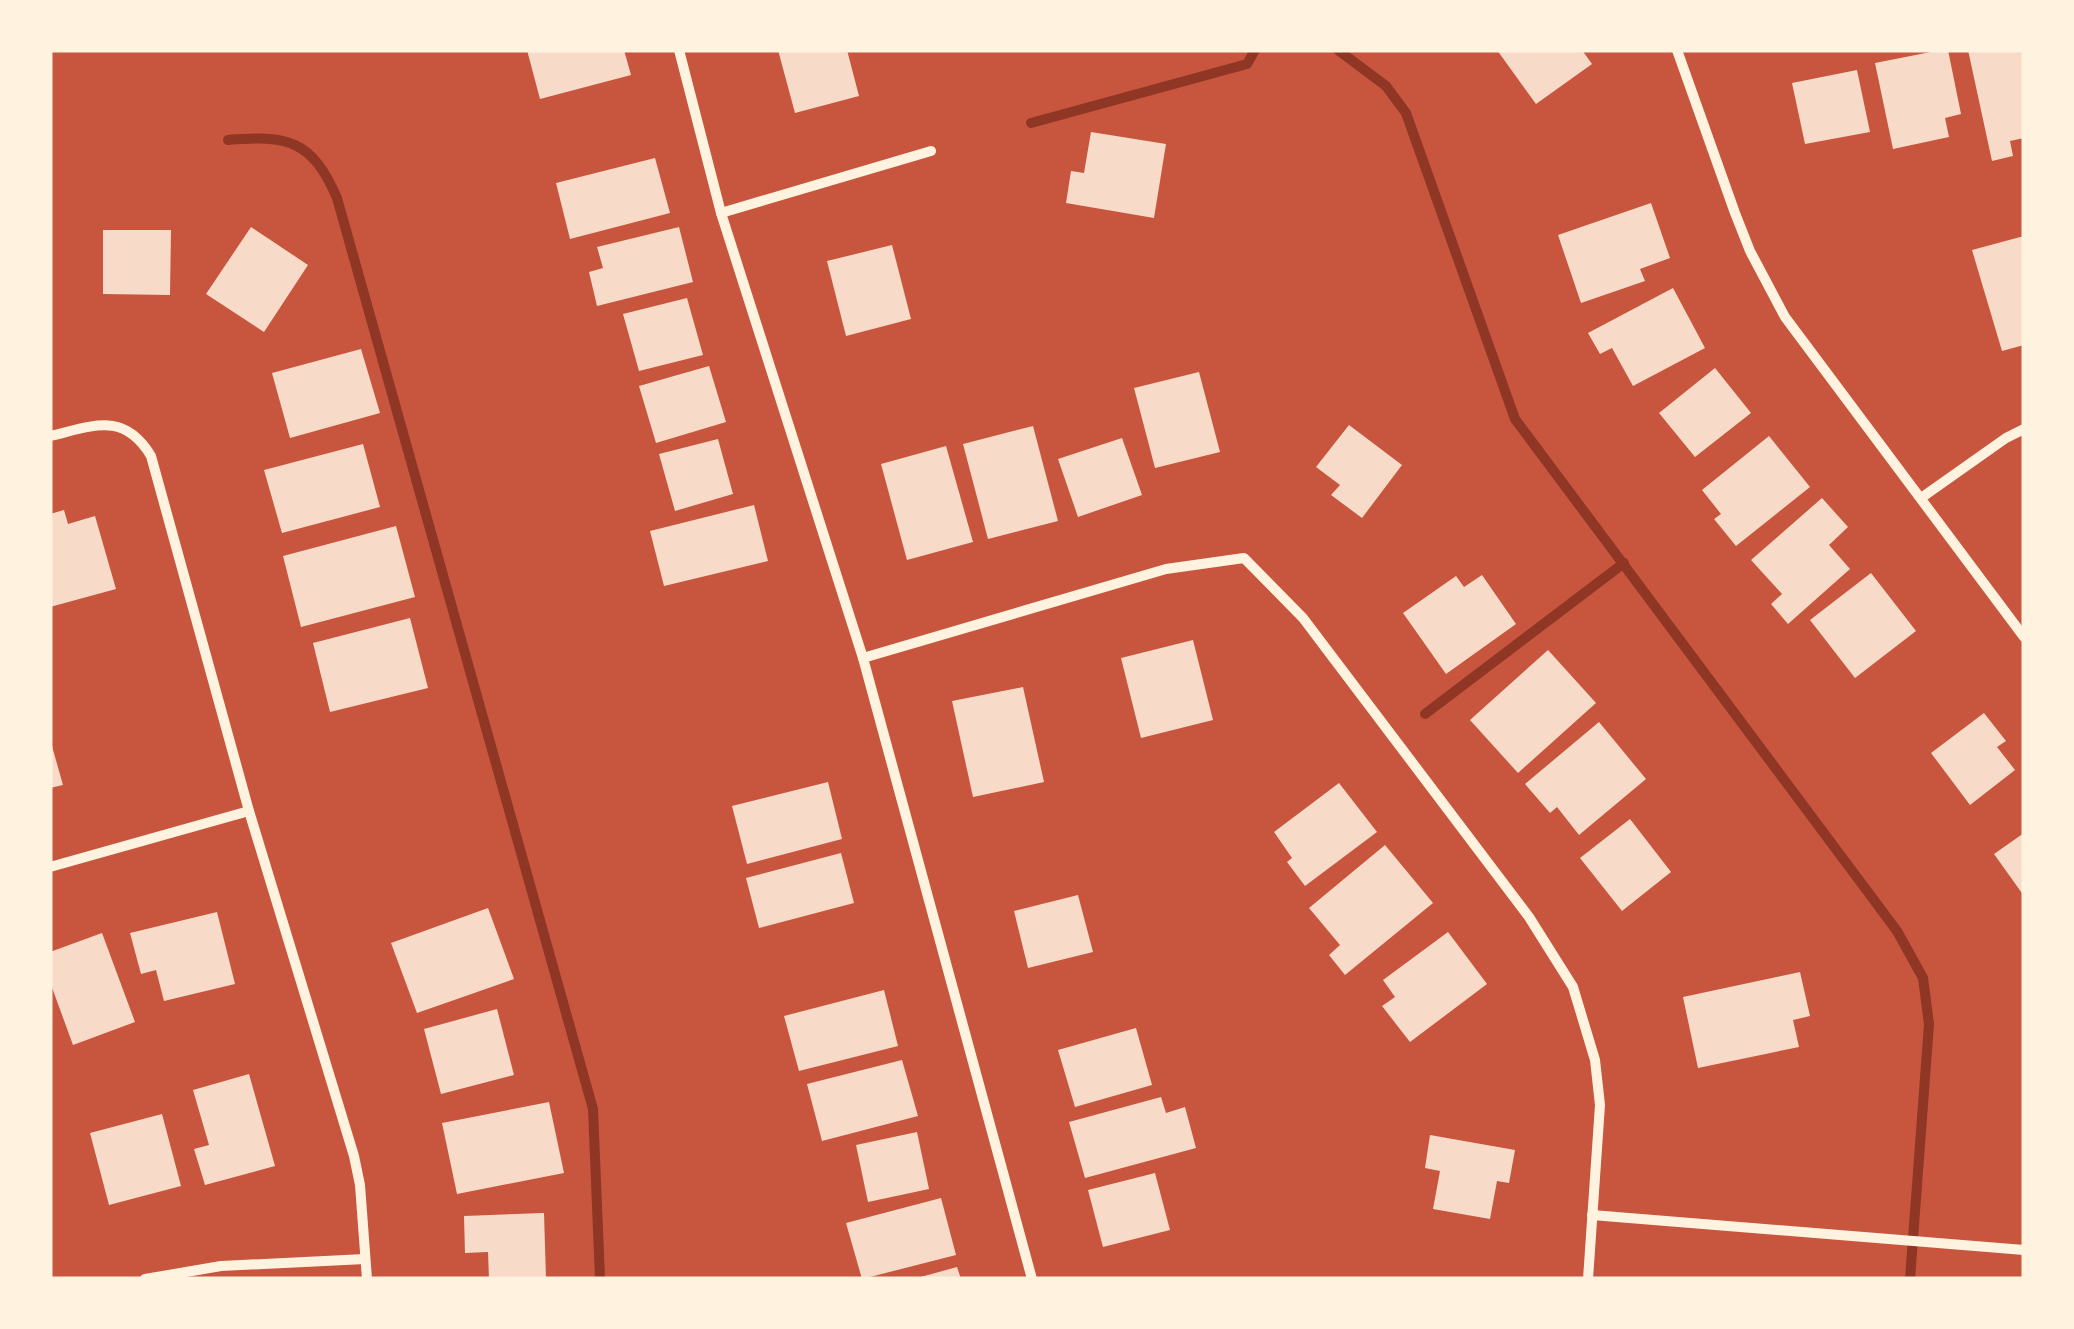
<svg xmlns="http://www.w3.org/2000/svg" width="2074" height="1329" viewBox="0 0 2074 1329" font-family="'Exo 2',sans-serif">
<style>
.lines{fill:none;stroke-linecap:round;stroke-linejoin:round}
.stream{stroke:#8f3625;stroke-width:10}
.building{fill:#f7dbc8}
.minor{stroke:#fff3e0;stroke-width:10}
</style>
<rect width="100%" height="100%" fill="#c8553d"/>
<g class="lines">
<g class="stream">
<polyline points="1338,50 1386,86 1406,113 1515,419 1897,931 1923,978 1929,1024 1910,1279"/>
<polyline points="1031,123 1247,64 1255,50"/>
<path d="M 228,140 C 288,135 312,140 337,198 L 593,1109 L 600,1279"/>
<polyline points="1425,714 1624,563"/>
</g>
</g>
<g class="building">
<polygon points="527,50 624,50 631,75 540,99"/>
<polygon points="778,50 847,50 859,96 795,113"/>
<polygon points="1497,50 1582,50 1592,64 1536,104"/>
<polygon points="1941,50 1948,50 1961,114 1945,118 1949,137 1893,149 1875,63"/>
<polygon points="1968,50 2024,50 2024,138 2010,141 2013,156 1992,161"/>
<polygon points="1857,70 1870,132 1805,144 1792,83"/>
<polygon points="1091,132 1166,144 1154,218 1066,203 1071,171 1084,173"/>
<polygon points="655,158 670,213 570,239 556,183"/>
<polygon points="1651,203 1670,258 1640,269 1645,281 1581,303 1558,235"/>
<polygon points="251,227 308,265 264,332 206,294"/>
<polygon points="679,227 693,282 597,306 589,272 603,268 597,247"/>
<polygon points="103,230 171,230 170,295 103,294"/>
<polygon points="2024,236 2024,345 2002,351 1972,250"/>
<polygon points="892,245 911,319 846,336 827,261"/>
<polygon points="1673,288 1705,348 1633,386 1612,348 1600,354 1588,333"/>
<polygon points="687,298 703,355 639,371 623,314"/>
<polygon points="361,349 380,413 290,438 272,373"/>
<polygon points="709,366 726,422 656,443 639,386"/>
<polygon points="1715,368 1751,413 1695,457 1659,413"/>
<polygon points="1199,372 1220,452 1155,468 1134,388"/>
<polygon points="1349,425 1402,465 1362,518 1331,495 1340,485 1316,467"/>
<polygon points="1033,426 1058,521 988,539 963,444"/>
<polygon points="1769,436 1810,487 1736,546 1714,519 1721,514 1702,490"/>
<polygon points="1122,438 1142,495 1078,517 1058,459"/>
<polygon points="718,439 733,494 675,511 659,454"/>
<polygon points="363,444 380,507 282,533 264,470"/>
<polygon points="946,446 973,542 907,560 881,464"/>
<polygon points="1822,498 1848,527 1829,545 1850,569 1788,624 1771,604 1782,594 1751,560"/>
<polygon points="754,505 768,561 664,586 650,531"/>
<polygon points="64,510 68,524 95,516 116,589 50,607 50,514"/>
<polygon points="396,526 415,597 301,627 283,556"/>
<polygon points="1871,573 1916,631 1855,678 1810,620"/>
<polygon points="1482,575 1516,624 1446,674 1403,613 1456,576 1464,587"/>
<polygon points="410,618 428,688 330,712 313,643"/>
<polygon points="1193,640 1213,720 1141,738 1121,658"/>
<polygon points="1548,650 1596,703 1518,773 1470,720"/>
<polygon points="1023,687 1044,782 973,797 952,701"/>
<polygon points="1984,713 2006,741 1997,747 2015,770 1970,805 1931,753"/>
<polygon points="1599,722 1646,779 1579,835 1557,807 1550,813 1525,784"/>
<polygon points="50,739 63,785 50,788"/>
<polygon points="828,782 842,839 747,864 732,806"/>
<polygon points="1339,783 1377,832 1305,886 1287,862 1292,858 1274,832"/>
<polygon points="1630,819 1671,872 1622,911 1580,858"/>
<polygon points="2024,833 2024,896 1994,854"/>
<polygon points="1385,845 1433,903 1345,975 1329,955 1340,945 1309,908"/>
<polygon points="841,853 854,903 759,928 746,878"/>
<polygon points="1078,895 1093,952 1028,968 1014,911"/>
<polygon points="488,908 514,979 417,1013 391,943"/>
<polygon points="217,912 235,984 164,1001 156,970 141,974 130,933"/>
<polygon points="1448,932 1487,984 1410,1042 1382,1006 1395,997 1383,980"/>
<polygon points="102,933 135,1022 73,1045 50,982 50,952"/>
<polygon points="1800,972 1810,1016 1793,1020 1799,1047 1698,1068 1683,997"/>
<polygon points="884,990 898,1046 799,1071 784,1016"/>
<polygon points="497,1009 514,1075 441,1094 424,1029"/>
<polygon points="1136,1028 1152,1085 1075,1107 1058,1050"/>
<polygon points="902,1060 918,1116 822,1141 807,1084"/>
<polygon points="249,1074 275,1166 205,1185 194,1149 209,1145 193,1090"/>
<polygon points="1161,1097 1166,1113 1185,1107 1196,1148 1085,1178 1069,1122"/>
<polygon points="549,1102 564,1173 457,1194 442,1123"/>
<polygon points="162,1114 181,1186 109,1205 90,1133"/>
<polygon points="917,1132 929,1189 868,1202 856,1145"/>
<polygon points="1430,1135 1515,1150 1509,1183 1497,1181 1490,1219 1433,1209 1440,1171 1425,1168"/>
<polygon points="1155,1173 1170,1230 1103,1247 1088,1190"/>
<polygon points="941,1198 956,1255 862,1279 846,1223"/>
<polygon points="544,1213 546,1279 489,1279 488,1252 465,1253 464,1216"/>
<polygon points="957,1267 961,1279 917,1279 917,1278"/>
</g>
<g class="lines">
<g class="minor">
<polyline points="679,50 721,213 863,658 1032,1279"/>
<polyline points="1677,50 1735,213 1750,251 1785,317 2024,637"/>
<polyline points="721,213 931,151"/>
<path d="M 50,436 C 93,426 124,411 151,456 L 249,811 L 354,1156 L 360,1185 L 367,1279"/>
<polyline points="1921,498 2006,438 2024,429"/>
<polyline points="863,658 1166,569 1244,558 1303,618 1529,917 1573,987 1595,1060 1600,1105 1588,1279"/>
<polyline points="50,867 249,811"/>
<polyline points="1592,1215 2024,1250"/>
<polyline points="145,1279 221,1266 365,1259"/>
</g>
</g>
<rect width="2074" height="1329" fill="none" stroke="#fff3e0" stroke-width="105"/>
</svg>
